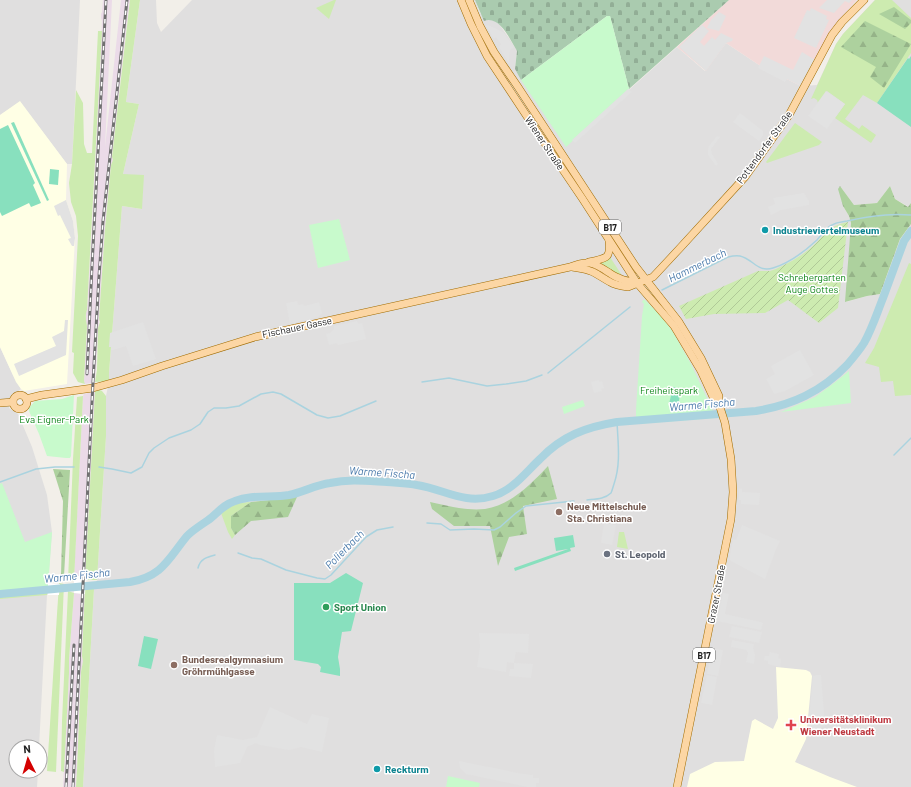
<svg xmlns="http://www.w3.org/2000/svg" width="911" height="787" viewBox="0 0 911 787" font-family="Barlow,sans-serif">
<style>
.residential{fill:#e0dfdf}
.commercial{fill:#f2dad9}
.education{fill:#ffffe5}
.railway{fill:#ebdbe8}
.grass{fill:#cdebb0}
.forest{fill:url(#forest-firs)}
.cemetery{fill:url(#cemetery-stones)}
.park{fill:#c8facc}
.garden{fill:url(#garden-furrows)}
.pitch{fill:#88e0be}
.parking{fill:#e2e2e2}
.pier{fill:#fff}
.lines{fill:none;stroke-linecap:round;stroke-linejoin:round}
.stream{stroke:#aad3df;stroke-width:1.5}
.river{stroke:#aad3df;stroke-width:8}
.major-casing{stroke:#a06b00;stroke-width:8}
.major{stroke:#fcd6a4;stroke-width:7}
.rail-casing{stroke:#707070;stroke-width:3}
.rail{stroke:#fff;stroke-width:1.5;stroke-dasharray:4.5;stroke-linecap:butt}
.culture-dot{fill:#0f9aa8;stroke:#fff;stroke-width:1.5}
.education-dot{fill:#8d6e63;stroke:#fff;stroke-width:1.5}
.worship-dot{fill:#6b7280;stroke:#fff;stroke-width:1.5}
.leisure-dot{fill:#2e9e5b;stroke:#fff;stroke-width:1.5}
.health-dot{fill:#e0444e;stroke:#fff;stroke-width:1.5}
.labels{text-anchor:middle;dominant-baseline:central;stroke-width:3;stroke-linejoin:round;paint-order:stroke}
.shield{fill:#fff;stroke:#646464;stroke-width:1}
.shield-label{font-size:9px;font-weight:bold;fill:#222}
.street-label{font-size:10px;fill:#222;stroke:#fff}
.culture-label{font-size:10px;font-weight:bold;fill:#0d838f;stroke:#fff;text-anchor:start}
.park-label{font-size:10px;fill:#0c8416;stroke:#fff}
.education-label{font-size:10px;font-weight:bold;fill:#785e54;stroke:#fff;text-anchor:start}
.worship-label{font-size:10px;font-weight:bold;fill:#5b616d;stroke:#fff;text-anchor:start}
.leisure-label{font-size:10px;font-weight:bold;fill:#27864d;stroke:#fff;text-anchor:start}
.health-label{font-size:10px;font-weight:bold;fill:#be3a42;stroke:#fff;text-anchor:start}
.water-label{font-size:11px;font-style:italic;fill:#4a7aab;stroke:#fff}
</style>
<defs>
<pattern id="forest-firs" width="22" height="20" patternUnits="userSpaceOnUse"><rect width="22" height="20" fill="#add19e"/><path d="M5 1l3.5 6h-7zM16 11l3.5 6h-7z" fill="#95b388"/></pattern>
<pattern id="cemetery-stones" width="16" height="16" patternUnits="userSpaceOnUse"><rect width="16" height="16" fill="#aacbaf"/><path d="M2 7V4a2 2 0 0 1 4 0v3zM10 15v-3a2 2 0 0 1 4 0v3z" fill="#92ae96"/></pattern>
<pattern id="garden-furrows" width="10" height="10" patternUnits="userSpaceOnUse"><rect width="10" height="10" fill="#cdebb0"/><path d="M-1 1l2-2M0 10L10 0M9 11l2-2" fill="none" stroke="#b0c997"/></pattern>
</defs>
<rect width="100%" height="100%" fill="#f2efe9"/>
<g class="residential">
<polygon points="0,0 80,0 72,164 67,164 20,102 0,115"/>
<polygon points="140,0 156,0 157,23 161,32 192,0 475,0 480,13 486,20 493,20 499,24 509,38 517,51 515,69 566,146 677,47 705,71 726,43 762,67 801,86 817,85 836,44 843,34 875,0 911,0 911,203 909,207 895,199 890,186 877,203 854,205 840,186 843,206 849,216 851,223 846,302 867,296 880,294 900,239 911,224 911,787 83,787 94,589 97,580 103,483 106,436 106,396 109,381 109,373 122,206 142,209 123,174 139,104 126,102"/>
<polygon points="0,347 13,375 21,389 10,397 9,408 18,414 32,447 47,495 52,532 47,595 39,747 16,747 16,771 38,771 37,787 0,787"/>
</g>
<polygon class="commercial" points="729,0 857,0 837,22 801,86 762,67 726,43 706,71 677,47"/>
<g class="education">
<polygon points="20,101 67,164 66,200 73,221 75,238 67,384 24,391 21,389 16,382 0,347 0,115"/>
<polygon points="776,667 806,670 810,672 812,676 806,739 795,762 830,777 857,787 687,787 690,774 715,762 744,761 752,721 755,719 773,729 778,718"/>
</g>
<g class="railway">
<polygon points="103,0 112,0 105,147 121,0 130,0 120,84 112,157 113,160 111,165 105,229 95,381 95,382 85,384 84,381 87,326 86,322 86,312 87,310 92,228 102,21 101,18 101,14 102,12"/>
<polygon points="95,391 86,576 74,576 83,396 84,394"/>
<polygon points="74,593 85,594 85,598 83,630 82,656 83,661 81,672 77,770 76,787 63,787 69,673 69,659"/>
</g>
<g class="grass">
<polygon points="130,0 140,0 126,102 139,104 123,174 144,175 142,209 122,206 109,373 109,381 95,382 97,370 98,328 100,322 99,319 105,229 111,165 113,160 112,157"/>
<polygon points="334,0 336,0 329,19 316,8"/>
<polygon points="875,0 892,0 911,18 911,53 877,103 863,95 845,119 859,129 862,125 876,135 871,143 835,118 845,104 827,91 818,103 817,100 814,98 811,99 836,44 843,34"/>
<path d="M 98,31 L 102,31 L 87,310 C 85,314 86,321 87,326 L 84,381 L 85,384 L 78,382 L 73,373 L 74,353 L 72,352 L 78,236 L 76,216 L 71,202 L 69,183 L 72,164 L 76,90 L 83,103 L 84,144 L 87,153 L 92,153 Z"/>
<polygon points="795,123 822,142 819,145 767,163 766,162"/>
<polygon points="610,257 621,274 618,274 598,262"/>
<polygon points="909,263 911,264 911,395 895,396 893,381 881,382 879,367 865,363 874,348"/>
<polygon points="100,390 102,391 106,396 106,436 103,483 97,580 85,580 95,391"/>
<polygon points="83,396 74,581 68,581 73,459 77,397"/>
<path d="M 251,502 L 231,516 L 231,528 L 235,535 L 232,539 L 228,532 L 221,513 C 230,503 237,503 251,502 Z"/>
<polygon points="619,532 624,532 628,549 617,547"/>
<polygon points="59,583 64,584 56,772 47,771"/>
<polygon points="0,586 48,588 47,595 0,599"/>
<polygon points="85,587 94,589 83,787 76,787 77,770 81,672 83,661 82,656"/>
<polygon points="68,591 74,593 69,659 69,673 64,772 61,771 62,721"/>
</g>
<g class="forest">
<polygon points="894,7 911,20 911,23 905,29 879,14"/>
<polygon points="865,21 911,44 884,88 870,77 876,67 841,47"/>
<polygon points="840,186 854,205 877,203 890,186 895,199 908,207 911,203 911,224 900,239 880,294 867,296 845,302 851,223 849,216 843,206 838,189"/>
<path d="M 548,466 L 557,499 L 523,506 L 527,534 L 509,537 L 498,566 L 490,526 L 454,526 L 432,509 L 430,502 C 448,506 467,511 485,509 C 511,505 531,484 548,466 Z"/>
<polygon points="53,469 70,470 64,576 61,575 63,501"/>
<polygon points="297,497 288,517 251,521 235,535 231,528 231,516 251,502"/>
</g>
<path class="cemetery" d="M 475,0 L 729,0 L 629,89 L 610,16 L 607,16 L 521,80 L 515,69 L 517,51 C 510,40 500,15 484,21 Z"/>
<g class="park">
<polygon points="607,16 610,16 629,89 566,147 521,80"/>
<polygon points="339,219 350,260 318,268 309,225"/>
<polygon points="643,300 645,300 661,316 673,332 691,364 713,411 715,418 636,424 636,410 642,316 644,304 642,302"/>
<polygon points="849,371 851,403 781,412 815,397 834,383"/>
<polygon points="74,395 71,456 70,458 66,458 47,456 39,434 29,411 29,408 35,401 62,399"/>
<polygon points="583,400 585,406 564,414 562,407"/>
<polygon points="2,483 25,542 52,532 48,588 0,593 0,484"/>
<polygon points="448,776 480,783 479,787 446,787"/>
</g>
<path class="garden" d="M 848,222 L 838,308 L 819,323 L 788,300 L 765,313 L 714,314 L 686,319 L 679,306 L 758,271 C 762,271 766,271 770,271 C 774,270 778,268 782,266 C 795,260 807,252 817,242 C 829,230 830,226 848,222 Z"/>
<g class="pitch">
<polygon points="911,56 911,127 877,103 908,58 909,59"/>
<polygon points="14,122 49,200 47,201 11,123"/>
<polygon points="8,125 35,183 33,185 41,203 31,207 29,203 2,216 0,212 0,129"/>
<polygon points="50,169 59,170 58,185 49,184"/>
<polygon points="673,387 681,389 678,406 669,404"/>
<polygon points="573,535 575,547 570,548 571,551 515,571 514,568 568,549 556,551 554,538"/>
<polygon points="346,573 363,583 351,631 342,632 338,657 340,669 340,676 320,672 321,667 318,664 294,660 294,583 330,583"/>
<polygon points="144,636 158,639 151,669 138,666"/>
</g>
<g class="parking">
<polygon points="827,0 852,0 849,3 845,1 834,13 819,8"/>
<polygon points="811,8 827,16 826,19 829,20 816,48 794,38 807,10 810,11"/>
<polygon points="719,12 726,16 719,31 707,28 711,20"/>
<polygon points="488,25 503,32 514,47 510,50 509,63 499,47 501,44 496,37 494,39 486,26"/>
<polygon points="702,25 709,31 700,42 704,46 712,37 715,40 721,33 733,39 732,41 726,43 706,71 679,47"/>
<polygon points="802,52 815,60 801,86 787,79 785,82 758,68 764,56 793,70"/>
<polygon points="628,89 632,92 575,143 572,140"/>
<polygon points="826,91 845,104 827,129 808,116"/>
<polygon points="740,113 763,131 763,135 759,141 733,122"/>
<polygon points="717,136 720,137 711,149 712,154 718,164 716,166 708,155 708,150 709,146"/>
<polygon points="804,193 809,201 809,205 781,210 771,215 768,207 775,204 773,198"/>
<polygon points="66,200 73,221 75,238 74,246 72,246 68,239 71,238 60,215 58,216 54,206"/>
<polygon points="297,301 298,305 303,304 304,306 319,302 322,313 319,317 290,324 286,303"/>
<polygon points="65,320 68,320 66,355 19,376 14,364 56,346 52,337 64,331"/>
<polygon points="357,321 358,324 362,323 366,339 338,345 337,343 329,345 326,334 330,333 334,329 334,326"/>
<polygon points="143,322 156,359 133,366 126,346 113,350 111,350 111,347 109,347 110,333"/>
<polygon points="800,350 814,375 785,391 774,394 766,379 775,374 771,366"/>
<polygon points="599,380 599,382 602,381 604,388 601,389 602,391 594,393 591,382"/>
<polygon points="739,488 742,489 742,492 760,493 759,505 741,504 741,500 739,500"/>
<polygon points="604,523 616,525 612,545 601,543"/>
<polygon points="742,525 780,541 776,549 765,579 731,561 730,560 730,555 733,539 736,540"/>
<polygon points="723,593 729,594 725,614 761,622 763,623 761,630 717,621"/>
<polygon points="732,626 762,632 759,643 729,637"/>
<polygon points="479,633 529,634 528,653 516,652 514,663 507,662 506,672 477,667 480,647"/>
<polygon points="732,640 754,644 753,648 755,655 754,664 746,662 748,653 746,650 731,647"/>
<polygon points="712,648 723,650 718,676 707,674"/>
<polygon points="770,652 779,654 778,658 781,659 780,667 768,664 768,661 764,660 765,656 769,656"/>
<polygon points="514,663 533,664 531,678 509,676 510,669 514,669"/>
<polygon points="707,675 717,677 712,705 701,703"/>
<polygon points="816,675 821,675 825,726 822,727 819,731 816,729 808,731 813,676"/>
<polygon points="270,707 307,724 312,714 329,718 322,752 301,747 289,750 260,745 256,743 247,747 240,763 215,767 214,750 217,735 243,740 257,737"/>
<polygon points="459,761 518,773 533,775 533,778 539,778 539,783 536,783 536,787 528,787 466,774 460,768"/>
</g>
<g class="pier">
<polygon points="74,576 86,576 85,594 74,593"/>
<polygon points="48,583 60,584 59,595 48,595"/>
</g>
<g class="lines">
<g class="stream">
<path d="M 662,290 L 728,257 C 732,256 736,255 740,256 C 753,259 758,273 773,268 C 790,263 804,252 817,240 C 821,235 826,228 832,225 C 836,222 842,222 847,221 C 868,216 889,213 911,215"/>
<polyline points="548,373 630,307"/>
<polyline points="422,382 449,378 487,386 506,384 526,381 542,375"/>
<polyline points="894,455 911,438"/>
<polyline points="99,467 112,469 131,473 142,467 149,453 154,448 169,438 191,430 200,424 208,412 214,408 226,408 239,406 261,394 273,392 281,394 317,415 328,418 340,416 376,401"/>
<polyline points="0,482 36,469 55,467 74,467"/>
<path d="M 587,500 C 595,499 605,499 611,493 C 612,491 613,487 614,484 C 621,464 618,443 617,422"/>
<polyline points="427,523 441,524 450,530 474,529 494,530 500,527 516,513 526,506 574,501"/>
<polyline points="238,553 252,558 261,559 286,570 317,578 325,579 331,575 366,537 377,530 393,527"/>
<path d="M 198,568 C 200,559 207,557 215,555"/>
</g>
<path class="river" d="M 0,594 L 130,582 C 163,576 168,559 187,536 C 194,529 203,524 211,518 C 219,511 225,504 235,501 C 252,494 272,498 289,495 C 303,492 316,485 330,483 C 349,479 367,481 387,482 C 397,483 407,483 417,485 C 444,489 464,505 493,496 C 513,490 525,473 540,459 C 562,436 586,427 617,422 L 756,411 C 792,405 821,392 847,365 C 853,358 859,351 864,343 C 872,329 877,313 883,298 C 890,279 897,260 904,241 L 911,231"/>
<g class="major-casing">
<g id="major">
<polyline points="461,0 471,24 487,56 540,136 582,198 637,283 674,326 701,371 714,399 718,401"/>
<polyline points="469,0 480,26 494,52 518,87 636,267 679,322 701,358 719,396 718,401 725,423 731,459 733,492 731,519 677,787"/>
<path d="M 589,262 C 605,258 611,260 609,241"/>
<path d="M 572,267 C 579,268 587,269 593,272 C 599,275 604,279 610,282 C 615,285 621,286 628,287 L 653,277 L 680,248 L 745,177 L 789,115 L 832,35 L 842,22 L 864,0"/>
<circle cx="20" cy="402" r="7"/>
<path d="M 26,399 L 42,395 L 93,388 L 122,380 L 162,366 L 255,337 L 570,267 C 587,260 593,262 608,272 C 611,274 615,277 619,278 C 624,281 631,281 637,283"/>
<polyline points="0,403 13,402"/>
</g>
</g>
<use href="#major" class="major"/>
<g class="rail-casing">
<g id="rail">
<polyline points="87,374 92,266 106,0"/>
<polyline points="66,787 74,645"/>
<polyline points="73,787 93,382 99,276 103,221 127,0"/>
</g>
</g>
<use href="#rail" class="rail"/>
</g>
<g class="culture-dot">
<circle cx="765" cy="230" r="4"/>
<circle cx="377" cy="769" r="4"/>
</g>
<g class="education-dot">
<circle cx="559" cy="512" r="4"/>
<circle cx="174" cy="665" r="4"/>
</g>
<circle class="worship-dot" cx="607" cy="554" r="4"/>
<circle class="leisure-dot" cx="326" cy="607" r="4"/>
<path class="health-dot" d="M789 719h4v4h4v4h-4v4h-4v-4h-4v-4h4z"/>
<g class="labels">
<g class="shield">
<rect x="599" y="220" width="22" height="14" rx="3"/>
<rect x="693" y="648" width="22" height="14" rx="3"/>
</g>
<g class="shield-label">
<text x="610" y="227">B17</text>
<text x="704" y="655">B17</text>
</g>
<g class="street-label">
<text transform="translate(545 143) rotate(56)">Wiener Straße</text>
<text transform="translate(764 147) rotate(-54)">Pottendorfer Straße</text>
<text transform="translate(297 327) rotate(-12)">Fischauer Gasse</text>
<text transform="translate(716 594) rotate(-79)">Grazer Straße</text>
</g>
<g class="culture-label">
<text x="773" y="230">Industrieviertelmuseum</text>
<text x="385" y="769">Reckturm</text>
</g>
<g class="park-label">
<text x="812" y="277">Schrebergarten<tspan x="812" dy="12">Auge Gottes</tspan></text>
<text x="669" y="390">Freiheitspark</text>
<text x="54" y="419">Eva Eigner-Park</text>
</g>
<g class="education-label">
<text x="567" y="506">Neue Mittelschule<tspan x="567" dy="12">Sta. Christiana</tspan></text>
<text x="182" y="659">Bundesrealgymnasium<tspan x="182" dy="12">Gröhrmühlgasse</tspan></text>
</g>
<g class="worship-label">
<text x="615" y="554">St. Leopold</text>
</g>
<g class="leisure-label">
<text x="334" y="607">Sport Union</text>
</g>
<g class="health-label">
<text x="800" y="719">Universitätsklinikum<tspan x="800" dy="12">Wiener Neustadt</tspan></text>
</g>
<g class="water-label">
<text transform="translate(697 265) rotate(-26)">Hammerbach</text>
<text transform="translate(702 404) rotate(-5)">Warme Fischa</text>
<text transform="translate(382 472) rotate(4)">Warme Fischa</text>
<text transform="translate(344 549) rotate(-45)">Polierbach</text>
<text transform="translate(77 575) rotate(-6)">Warme Fischa</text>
</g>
</g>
<g transform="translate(28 759) rotate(355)"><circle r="19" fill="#ffffff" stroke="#a7a7a7"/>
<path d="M0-3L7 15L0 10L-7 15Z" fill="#d40000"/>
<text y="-6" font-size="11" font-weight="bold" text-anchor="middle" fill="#222222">N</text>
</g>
</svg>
